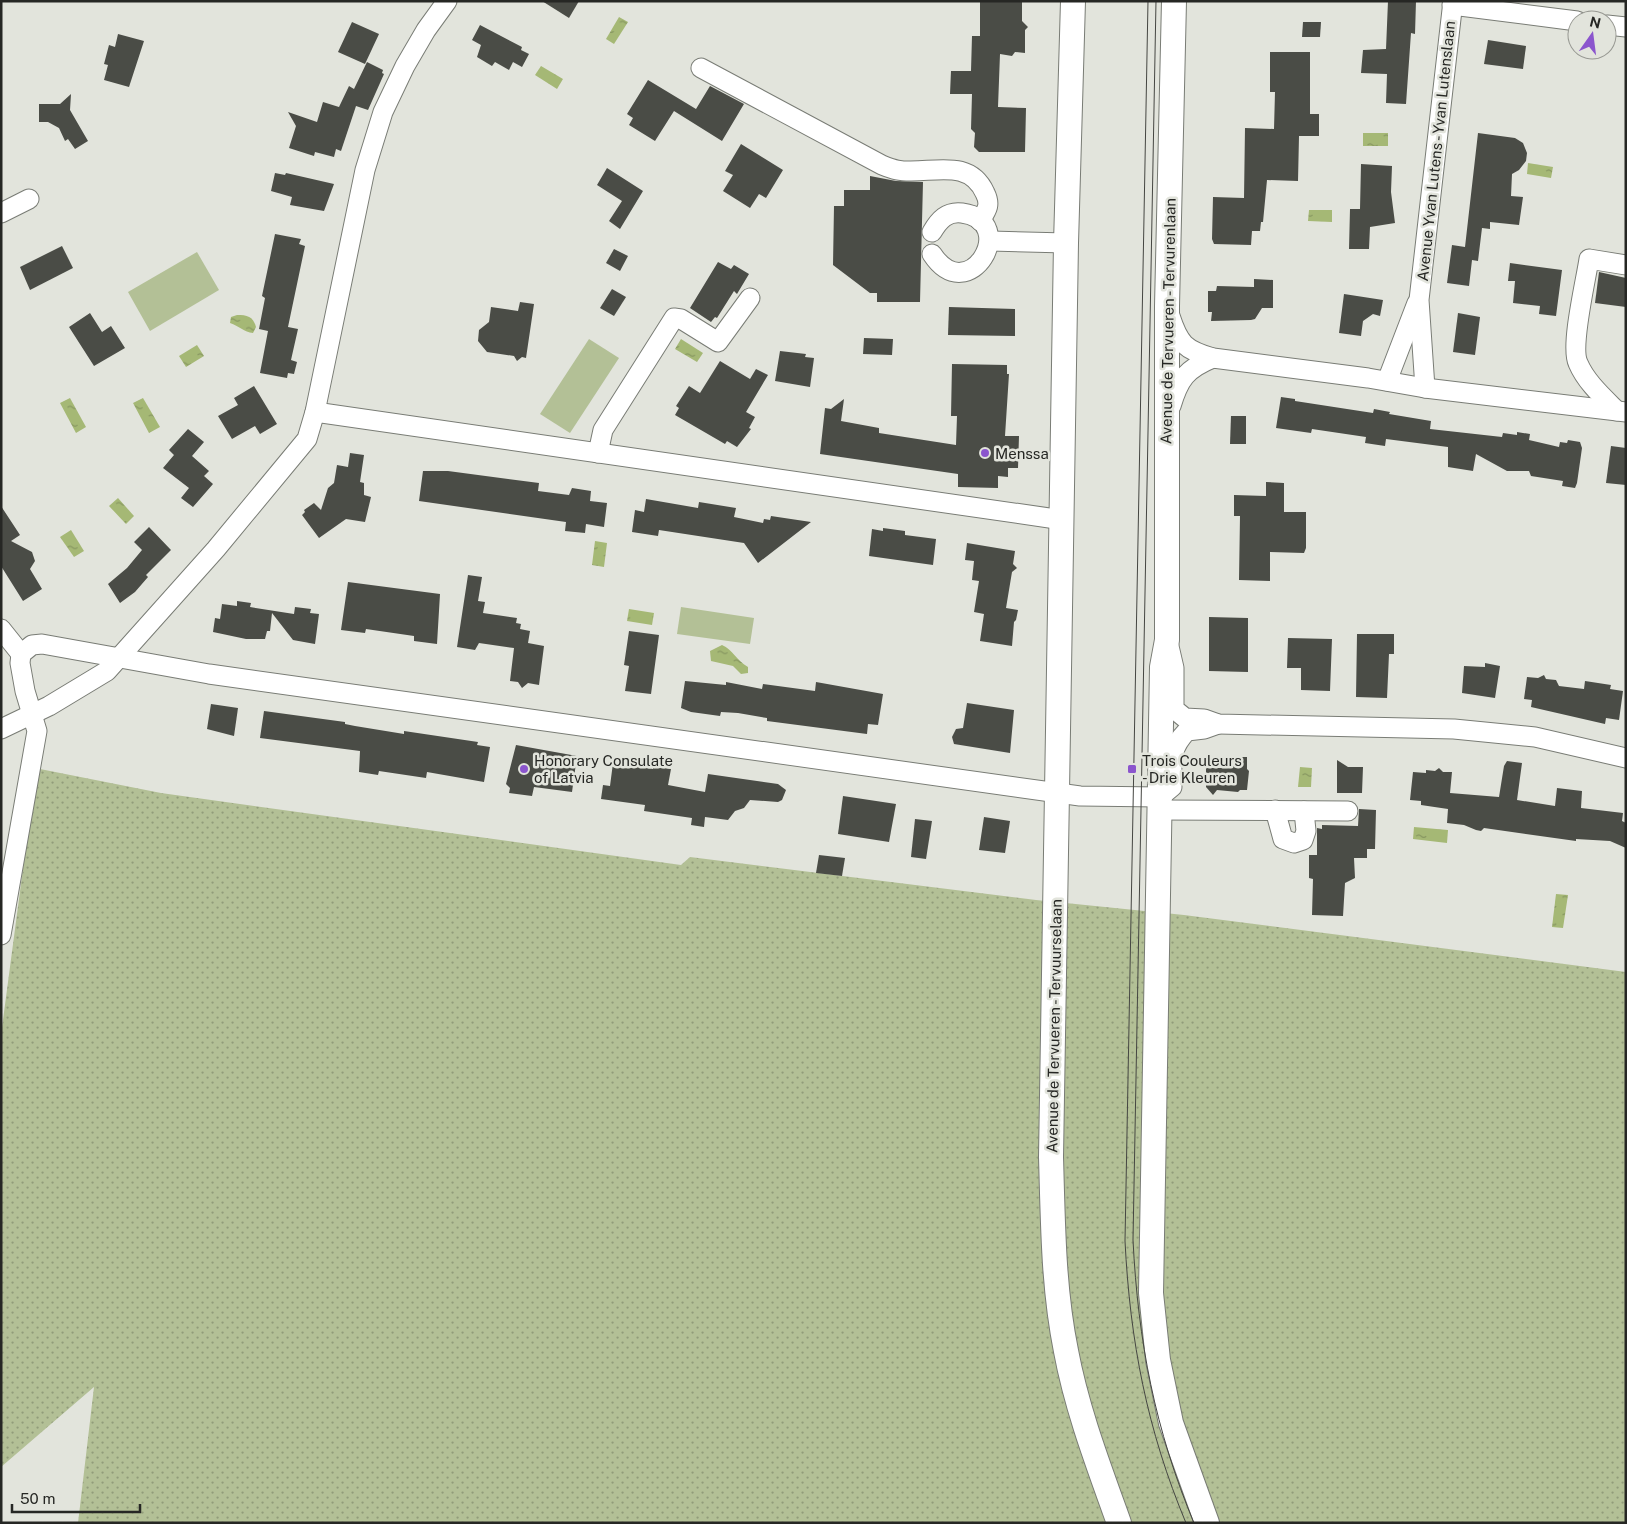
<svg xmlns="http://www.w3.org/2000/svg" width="1627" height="1524" viewBox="0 0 1627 1524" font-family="'Public Sans',sans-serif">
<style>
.park{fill:url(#park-dots)}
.pitch{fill:#b3c096}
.water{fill:url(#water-ripples)}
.building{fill:#4a4c46}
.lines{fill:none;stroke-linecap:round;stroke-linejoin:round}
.minor-casing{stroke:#797c75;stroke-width:21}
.major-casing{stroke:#797c75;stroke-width:26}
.minor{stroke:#fff;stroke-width:19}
.major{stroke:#fff;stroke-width:24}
.tram{stroke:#454642;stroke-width:1}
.poi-dot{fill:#8b55cd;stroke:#e2e4dc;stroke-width:2}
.labels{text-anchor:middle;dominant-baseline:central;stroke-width:5;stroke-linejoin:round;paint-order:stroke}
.street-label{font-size:15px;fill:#262724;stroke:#e2e4dc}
.poi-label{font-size:15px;fill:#262724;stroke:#e2e4dc;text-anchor:start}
</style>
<defs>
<pattern id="park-dots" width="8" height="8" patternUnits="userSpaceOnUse" patternTransform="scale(1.25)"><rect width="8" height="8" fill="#b3c096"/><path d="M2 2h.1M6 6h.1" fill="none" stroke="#919c7a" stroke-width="1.8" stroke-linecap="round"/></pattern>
<pattern id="water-ripples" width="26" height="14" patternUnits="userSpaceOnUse" patternTransform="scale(1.25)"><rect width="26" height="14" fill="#a5b875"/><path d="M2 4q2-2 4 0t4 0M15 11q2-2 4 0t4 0" fill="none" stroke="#869660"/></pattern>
</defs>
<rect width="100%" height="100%" fill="#e2e4dc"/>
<polygon class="park" points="40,769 161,793 681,865 690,857 1036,900 1184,915 1626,972 1626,1523 78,1523 94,1387 1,1467 1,1035 31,808"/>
<g class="pitch">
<polygon points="197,252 219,290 150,331 128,292"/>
<polygon points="589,339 619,358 570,433 540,414"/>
<polygon points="681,607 754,618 750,644 677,634"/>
</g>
<g class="water">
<polygon points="619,17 628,22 614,44 606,39"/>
<polygon points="541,66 563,79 557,89 535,75"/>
<rect x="1363" y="133" width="25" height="13"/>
<polygon points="1528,163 1553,167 1551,178 1527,174"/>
<polygon points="1309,210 1332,210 1332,222 1308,221"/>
<path d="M 237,315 C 247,315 253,316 256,327 L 253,333 C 244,332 239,326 230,323 L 231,317 Z"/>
<polygon points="681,339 703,353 697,362 675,349"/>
<polygon points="197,345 204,356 186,367 179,356"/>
<polygon points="70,398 86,427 76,433 60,403"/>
<polygon points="143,398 160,427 149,433 133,403"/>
<polygon points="118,498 134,516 126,524 109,506"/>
<polygon points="71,530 84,551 74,557 60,537"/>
<polygon points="595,541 607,543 604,567 592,565"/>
<polygon points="629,609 654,613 652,625 627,621"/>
<path d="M 722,645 C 733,650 736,660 748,667 L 748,673 L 741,674 L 733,666 L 711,661 L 710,651 Z"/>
<polygon points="1300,767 1312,768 1311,787 1298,787"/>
<polygon points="1414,827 1448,830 1447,843 1413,839"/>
<polygon points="1556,894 1568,895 1563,928 1552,927"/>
</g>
<g class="building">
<polygon points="542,1 579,1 569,18"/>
<polygon points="980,1 1022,1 1022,21 1028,27 1025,30 1025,53 1015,52 1012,56 1000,54 998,107 1026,108 1025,152 979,152 974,147 975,133 971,129 972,94 950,94 951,71 971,71 972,36 980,36"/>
<polygon points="1388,1 1416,1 1415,34 1411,33 1406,104 1386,103 1387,74 1361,73 1363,50 1386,49"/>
<polygon points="352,22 379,34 365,64 338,52"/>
<polygon points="1303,22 1321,22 1320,37 1302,37"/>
<polygon points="480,25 522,47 521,50 529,54 522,67 513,62 509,70 495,62 492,66 477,57 481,45 472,40"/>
<polygon points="118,34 144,41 129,87 104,80 108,65 104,64 109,45 115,47"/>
<polygon points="1488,40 1526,46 1523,69 1484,64"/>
<polygon points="1270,52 1310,52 1310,114 1319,114 1319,136 1299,136 1298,181 1267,180 1263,222 1261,222 1260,231 1252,231 1251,245 1214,244 1212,239 1213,197 1244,198 1245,128 1274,129 1275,92 1270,92"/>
<polygon points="367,62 383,70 382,73 384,74 368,110 356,106 341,151 336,149 334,157 315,152 314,156 289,148 296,126 288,112 317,122 323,102 339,107 349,86 354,89"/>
<polygon points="648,80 696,109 710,86 744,104 722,141 674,111 655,141 629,125 633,118 627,114"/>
<polygon points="71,94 70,110 88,141 75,149 68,139 65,141 59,128 48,122 39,122 39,104 60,104"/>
<polygon points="1478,133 1515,138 1523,143 1527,153 1526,161 1519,170 1512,174 1511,196 1523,197 1519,225 1490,222 1490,229 1482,228 1478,261 1472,260 1469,286 1447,283 1452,245 1465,247"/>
<polygon points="741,144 783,170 766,198 759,194 750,208 723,191 733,175 725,171"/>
<polygon points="1361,164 1392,166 1391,192 1395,223 1370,227 1369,249 1349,249 1350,209 1360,209"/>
<polygon points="607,168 643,191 620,229 609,221 622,201 597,185"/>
<polygon points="275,173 285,175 286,173 334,184 324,211 290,205 292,197 271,191"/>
<polygon points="870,176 896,181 923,182 920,302 877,302 877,293 870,293 833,265 834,206 844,206 844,190 870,190"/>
<polygon points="275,234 301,239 299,244 305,246 288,327 298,329 291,360 297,362 294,374 288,373 287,378 260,373 268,331 259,329 265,298 262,296"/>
<polygon points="62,246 73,268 30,290 20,267"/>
<polygon points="614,249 628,256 620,271 606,263"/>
<polygon points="718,262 731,269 734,265 749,274 737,294 734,291 717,318 715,317 711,322 690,308"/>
<polygon points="1510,263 1562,270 1556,316 1539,314 1540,306 1513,303 1515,281 1508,281"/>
<polygon points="1599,272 1626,278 1626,307 1595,303"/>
<polygon points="1254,279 1273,280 1273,308 1262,308 1255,319 1251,320 1211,321 1212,312 1208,312 1208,291 1216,291 1217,286 1254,287"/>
<polygon points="612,289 626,297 614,316 600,308"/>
<polygon points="1344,294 1383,300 1380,316 1373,314 1363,321 1361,336 1339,333"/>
<polygon points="520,302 534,304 526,358 522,357 517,361 514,356 487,352 478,341 479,330 489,322 491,307 518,311"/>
<polygon points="949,307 1015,309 1015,336 948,335"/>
<polygon points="90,313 102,332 111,326 125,348 94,366 69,327"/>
<polygon points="1458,313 1480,317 1475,355 1453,352"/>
<polygon points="864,338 893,339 892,355 863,354"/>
<polygon points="780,351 806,354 805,357 814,358 810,387 775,381"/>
<polygon points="720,361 750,379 756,369 768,375 746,412 755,417 749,428 751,429 737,447 727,441 725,444 675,415 679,408 676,406 689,386 700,393"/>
<polygon points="952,364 1007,365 1007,374 1009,374 1005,436 1019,436 1018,468 1008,468 1008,477 998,476 998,488 958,487 958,474 820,454 825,408 831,409 844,399 841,421 879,428 879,433 956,445 957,416 951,416"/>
<polygon points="254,386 277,424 260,434 255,426 232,439 218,416 238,405 234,398"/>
<polygon points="1281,397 1295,399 1295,401 1373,413 1374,409 1390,412 1389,414 1431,421 1430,429 1502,437 1503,433 1517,435 1517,432 1530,434 1529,440 1559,447 1560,442 1567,443 1568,440 1580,442 1582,448 1577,483 1575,488 1562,486 1563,481 1531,476 1529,471 1507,471 1476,454 1473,471 1448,467 1448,447 1386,439 1385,446 1365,443 1366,437 1312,429 1311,433 1276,428"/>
<polygon points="1231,416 1246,416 1246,444 1230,444"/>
<polygon points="188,429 204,442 192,456 209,471 204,476 213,484 193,507 181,498 189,488 163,468 174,455 169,450"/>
<polygon points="1611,446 1626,448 1626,485 1606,483"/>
<polygon points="350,453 364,455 360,482 364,483 364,495 371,497 365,522 346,519 319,538 302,515 305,512 304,510 314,503 321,510 328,488 334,483 337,465 348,467"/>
<polygon points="423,471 448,471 539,483 538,491 569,495 572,488 591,491 590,501 607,503 604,527 586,524 585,533 565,531 566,522 419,501"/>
<polygon points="1266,482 1284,483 1284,512 1306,512 1306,548 1304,553 1270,552 1270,581 1239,580 1240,516 1234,516 1234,495 1266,496"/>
<polygon points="646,499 698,508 699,502 736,508 734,517 763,523 764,519 770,520 771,516 811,522 758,563 744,543 659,530 658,536 632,532 635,510 644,512"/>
<polygon points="1,506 20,535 11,541 32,552 35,561 30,569 42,589 23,601 1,566"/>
<polygon points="149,527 171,550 146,575 148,577 135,592 120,603 108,584 127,568 142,550 134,542"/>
<polygon points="883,528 905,531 905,535 936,539 933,565 869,556 872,529 883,531"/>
<polygon points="967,543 1015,551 1013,564 1017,568 1012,572 1006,608 1018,610 1016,620 1014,622 1012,646 980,641 984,614 974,612 979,581 972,580 974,561 965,560"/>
<polygon points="468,575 482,577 478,601 485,602 483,613 517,618 516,623 521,624 520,629 530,631 528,643 544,646 539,685 528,683 522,688 518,682 510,681 514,648 479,643 475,650 457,647"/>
<polygon points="348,582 440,594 437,644 414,641 414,636 366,629 365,633 341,630"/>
<polygon points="237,601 251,603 250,607 294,614 295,607 311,609 310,613 319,614 315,644 293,640 272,613 270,631 267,631 265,639 246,639 213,632 215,618 220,619 222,604 237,606"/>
<polygon points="1209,617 1248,618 1248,672 1209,671"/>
<polygon points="629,631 659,635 651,694 625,691 629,666 624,665"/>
<polygon points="1357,634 1394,634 1394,654 1389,654 1387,698 1356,697"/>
<polygon points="1288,638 1332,639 1330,691 1301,690 1301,668 1287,668"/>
<polygon points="1485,663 1500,666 1495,698 1462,693 1464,666 1485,667"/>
<polygon points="1544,675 1546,679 1556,680 1559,686 1584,689 1585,681 1611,685 1610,689 1623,691 1619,720 1606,718 1605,724 1531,707 1532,700 1524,699 1527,677 1538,678"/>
<polygon points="685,681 726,685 726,682 762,689 763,684 815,691 816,682 883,694 878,725 868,724 867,734 767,721 767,718 738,713 721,712 720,716 691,712 681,708"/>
<polygon points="967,703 1014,710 1010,753 954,744 952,737 956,729 963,728"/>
<polygon points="211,704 238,708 234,736 207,729"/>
<polygon points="264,711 345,722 345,724 355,726 404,734 404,731 478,742 477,745 490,747 484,782 427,772 426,778 379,771 378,775 359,772 360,751 260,738"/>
<polygon points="516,745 577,756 572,792 534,787 532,796 509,793 510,788 506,784"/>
<polygon points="1226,757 1247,757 1247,769 1249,771 1247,790 1240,790 1238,792 1217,790 1213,795 1206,787 1206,768 1225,768"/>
<polygon points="1337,760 1348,767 1363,767 1362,793 1337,793"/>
<polygon points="1507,761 1522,763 1517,800 1555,806 1557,788 1582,791 1581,808 1623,813 1622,821 1626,823 1626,848 1610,841 1576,839 1576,841 1484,828 1481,831 1476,830 1464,825 1447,823 1448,809 1421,805 1421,801 1410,800 1413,772 1426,773 1426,770 1435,771 1439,768 1443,772 1452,772 1450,793 1499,797 1504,766"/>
<polygon points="613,763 653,769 653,767 671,769 668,785 705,792 708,774 778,784 786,790 782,800 778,802 750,800 744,808 735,811 728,820 705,817 704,827 691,825 692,818 644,811 645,805 601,799 603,785 610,786"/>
<polygon points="843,796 896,804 889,842 838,834"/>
<polygon points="1359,809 1376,810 1375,849 1367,849 1367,858 1354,858 1355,878 1345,883 1343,916 1312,915 1313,879 1309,878 1309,855 1317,855 1317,828 1322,829 1322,825 1358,826"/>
<polygon points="984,817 1010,821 1005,853 979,850"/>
<polygon points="915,819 932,821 926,859 911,857"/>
<polygon points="819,855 845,858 842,876 816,873"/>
</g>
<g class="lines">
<g class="minor-casing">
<g id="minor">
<polyline points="1452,5 1577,21"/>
<polyline points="1607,25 1626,27"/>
<path d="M 701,68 L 882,165 C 887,167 892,169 897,170 C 927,176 968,155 985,193 C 991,205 987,210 980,221"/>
<polyline points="1,213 29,199"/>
<path d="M 932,232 C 939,220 947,211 962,213 C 1021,221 969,310 932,254"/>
<polyline points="990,241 1066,243"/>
<path d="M 1170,316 C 1179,344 1185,350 1213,358 L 1368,378 L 1425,388 L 1626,412"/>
<polyline points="1387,381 1417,303"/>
<polyline points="1425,388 1419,300 1453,1"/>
<path d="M 1171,406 C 1179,379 1186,369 1213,358"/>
<path d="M 1617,411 C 1603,397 1586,382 1578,363 C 1570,346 1586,280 1589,259 L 1626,265"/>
<polyline points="315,412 1063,520"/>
<polyline points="598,453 603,430 674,318 681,319 718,342 750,298"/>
<polyline points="1,629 21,654"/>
<polyline points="1168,642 1174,668 1174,709 1185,718 1204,719 1218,724 1454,729 1535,737 1626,758"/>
<polyline points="1,729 49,706 107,671 216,549 307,439 315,412 365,170 383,112 405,66 426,30 447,1"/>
<polyline points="1160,810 1348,811"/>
<polyline points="1275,810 1283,839 1294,843 1303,840 1306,831 1304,811"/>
<path d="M 1,935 L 37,731 L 25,691 L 20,663 L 21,654 L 32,645 L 42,644 L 209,674 L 1080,796 L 1160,797 L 1172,787 C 1172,763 1169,749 1187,731 L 1204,729 L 1218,724"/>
</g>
</g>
<g class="major-casing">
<g id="major">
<path d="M 1073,1 L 1066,243 L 1051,1157 C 1053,1222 1053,1287 1066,1351 C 1077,1410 1099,1467 1119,1523"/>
<polyline points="1174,1 1167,306 1167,640 1162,667 1151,1293 1158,1360 1171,1423 1207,1523"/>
</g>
</g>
<use href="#minor" class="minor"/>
<use href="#major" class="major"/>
<g class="tram">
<path d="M 1148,1 L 1125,1241 C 1130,1341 1147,1430 1186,1523"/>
<path d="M 1156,1 L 1133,1240 C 1138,1341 1155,1430 1194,1523"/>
</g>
</g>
<g class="poi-dot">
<circle cx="985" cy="453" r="5"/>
<circle cx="524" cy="769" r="5"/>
<rect x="1127" y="764" width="10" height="10" rx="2.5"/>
</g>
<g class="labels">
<g class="street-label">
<text transform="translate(1436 151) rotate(-84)">Avenue Yvan Lutens - Yvan Lutenslaan</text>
<text transform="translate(1168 321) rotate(-89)">Avenue de Tervueren - Tervurenlaan</text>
<text transform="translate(1054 1026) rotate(-89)">Avenue de Tervueren - Tervuurselaan</text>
</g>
<g class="poi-label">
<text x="995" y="453">Menssa</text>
<text x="534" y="760">Honorary Consulate<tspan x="534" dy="17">of Latvia</tspan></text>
<text x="1142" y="760">Trois Couleurs<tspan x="1142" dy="17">- Drie Kleuren</tspan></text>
</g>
</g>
<rect width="1627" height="1524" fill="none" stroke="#262724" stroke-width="5"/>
<g transform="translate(1592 35) rotate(14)"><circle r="24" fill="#e2e4dc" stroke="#979892"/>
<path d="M0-4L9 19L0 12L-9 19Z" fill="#8b55cd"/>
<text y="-8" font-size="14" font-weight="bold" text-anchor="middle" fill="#262724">N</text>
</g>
<path d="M12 1504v8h128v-8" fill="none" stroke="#262724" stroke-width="2.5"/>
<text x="20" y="1504" font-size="15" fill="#262724" stroke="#e2e4dc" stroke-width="4" paint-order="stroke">50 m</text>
</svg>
